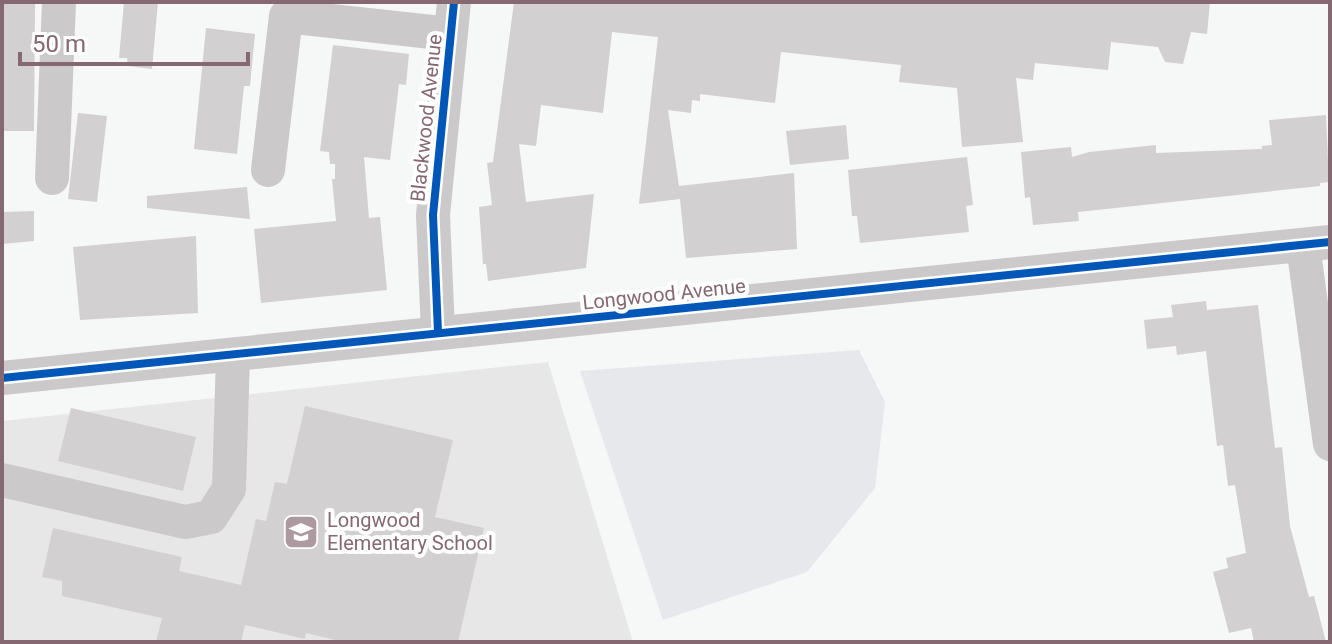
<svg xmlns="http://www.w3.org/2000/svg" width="1332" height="644" viewBox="0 0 1332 644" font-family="Roboto,sans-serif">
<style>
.built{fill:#e8e7e7}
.green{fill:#e6e8eb}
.building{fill:#d2d0d1}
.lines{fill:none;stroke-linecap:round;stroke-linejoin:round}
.minor{stroke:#ccc9ca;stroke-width:34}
.cycleway-casing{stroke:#fff;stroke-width:13}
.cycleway{stroke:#0057b8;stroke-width:8}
.labels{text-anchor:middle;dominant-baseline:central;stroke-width:8;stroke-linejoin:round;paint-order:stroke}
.street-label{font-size:20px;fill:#856871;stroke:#fff}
.poi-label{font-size:20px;fill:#856871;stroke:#fff;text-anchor:start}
</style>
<rect width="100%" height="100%" fill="#f6f7f7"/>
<polygon class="built" points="548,362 633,642 2,642 2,421"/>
<polygon class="green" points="859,350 885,402 875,488 807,572 663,620 580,371"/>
<g class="building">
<polygon points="2,2 35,2 34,131 2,131"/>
<polygon points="124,2 158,2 152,69 128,66 127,58 119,58"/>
<polygon points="514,2 1210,2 1207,34 1191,32 1183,64 1165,62 1158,47 1111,42 1108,70 1035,63 1033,80 1016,78 1023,142 962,147 957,88 899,82 901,65 781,52 775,103 700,94 700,101 692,100 691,113 668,110 679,186 794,173 797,249 686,258 680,199 639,204 658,37 612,32 603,113 541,105 536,146 519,144 526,202 594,194 586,268 488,281 486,264 483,264 479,207 492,205 487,163 493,162"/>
<polygon points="206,28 255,34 250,86 244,86 237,154 194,149"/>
<polygon points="333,45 409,54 406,85 399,84 390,160 364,157 369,218 380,217 387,290 261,303 254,229 336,221 332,179 335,179 335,164 330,164 329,152 320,151"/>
<polygon points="78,113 107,116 97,202 68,199"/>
<polygon points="1326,115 1329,182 1320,183 1320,186 1078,212 1079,221 1033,225 1030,197 1025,198 1021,152 1071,147 1072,157 1089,152 1156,145 1156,153 1262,149 1262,146 1272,145 1269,120"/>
<polygon points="846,125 849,159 790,165 786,131"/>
<polygon points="967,157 973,205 966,206 969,232 860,243 857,216 852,216 848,170"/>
<polygon points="247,187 250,219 147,208 147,196"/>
<polygon points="34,211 34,241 2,244 2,212"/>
<polygon points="196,236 198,313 80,320 73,247"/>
<polygon points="1206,301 1207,310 1258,305 1275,448 1282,447 1290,526 1309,597 1314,596 1326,642 1254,642 1251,628 1229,633 1213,572 1228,568 1226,558 1246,553 1235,485 1228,486 1223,445 1217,446 1206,351 1177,355 1176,346 1147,349 1144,320 1173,317 1171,305"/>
<polygon points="305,406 453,440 435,517 484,528 458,642 344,642 306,633 305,639 245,625 241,642 156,642 162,618 62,596 62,581 42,577 53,528 182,557 179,571 241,585 256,519 266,521 275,482 287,484"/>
<polygon points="71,408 196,437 183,491 58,461"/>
</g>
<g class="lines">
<g class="minor">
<polyline points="268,170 286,16 450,34"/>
<polyline points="52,178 59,2"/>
<polyline points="1303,245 1330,444"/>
<polyline points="438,332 433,215 454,2"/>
<polyline points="2,378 1330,242"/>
<polyline points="2,480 185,522 211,517 229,489 233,355"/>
</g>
<g class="cycleway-casing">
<g id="cycleway">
<polyline points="438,332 433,215 454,2"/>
<polyline points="2,378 1330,242"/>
</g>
</g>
<use href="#cycleway" class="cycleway"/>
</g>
<defs>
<g id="school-square" transform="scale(1.8)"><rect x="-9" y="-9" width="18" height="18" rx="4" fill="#ad9aa0" stroke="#fff"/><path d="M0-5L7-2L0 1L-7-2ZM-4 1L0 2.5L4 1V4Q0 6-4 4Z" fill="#fff"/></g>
</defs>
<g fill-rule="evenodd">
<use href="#school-square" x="301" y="532"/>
</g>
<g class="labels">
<g class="street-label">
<text transform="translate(426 118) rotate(-84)">Blackwood Avenue</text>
<text transform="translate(664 294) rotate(-6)">Longwood Avenue</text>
</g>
<g class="poi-label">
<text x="327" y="520">Longwood<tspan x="327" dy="23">Elementary School</tspan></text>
</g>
</g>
<rect width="1332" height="644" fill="none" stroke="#856871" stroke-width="8"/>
<path d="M20 52v12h228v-12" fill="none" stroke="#856871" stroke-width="4"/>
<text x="32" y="52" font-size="24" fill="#856871" stroke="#ffffff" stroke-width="6" paint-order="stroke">50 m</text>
</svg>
